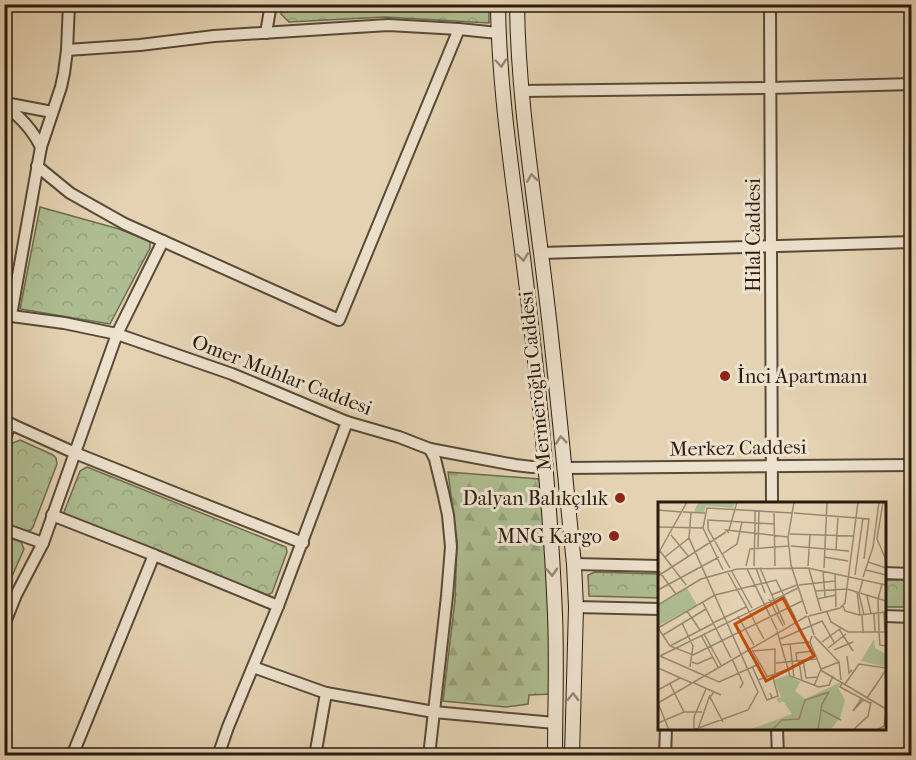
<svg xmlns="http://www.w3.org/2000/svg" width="916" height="760" viewBox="0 0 916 760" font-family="'IM FELL French Canon',serif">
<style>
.forest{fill:url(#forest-firs);stroke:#6c6c50;stroke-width:1.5}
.park{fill:url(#park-crowns);stroke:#6c6c50;stroke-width:1.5}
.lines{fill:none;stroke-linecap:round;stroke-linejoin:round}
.minor-casing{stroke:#594a37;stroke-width:14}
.secondary-casing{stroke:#2b1c0e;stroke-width:16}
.minor{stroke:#ede2cd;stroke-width:10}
.secondary{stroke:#ede2cd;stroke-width:14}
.oneway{stroke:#968977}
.poi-dot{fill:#8f2418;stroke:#ede2cd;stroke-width:2}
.labels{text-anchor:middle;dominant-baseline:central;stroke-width:6;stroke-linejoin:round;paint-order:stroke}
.street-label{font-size:20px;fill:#2b1c0e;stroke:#ede2cd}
.poi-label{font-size:20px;fill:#2b1c0e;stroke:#ede2cd;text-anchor:end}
.inset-road{fill:none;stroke:#9a8970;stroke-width:1.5}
.view{fill:#c24d0c;fill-opacity:0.15;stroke:#c24d0c;stroke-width:3}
.inset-edge{fill:none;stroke:#2b1c0e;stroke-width:3}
</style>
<defs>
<pattern id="forest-firs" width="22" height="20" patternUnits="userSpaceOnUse" patternTransform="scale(1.5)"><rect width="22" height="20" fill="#aebd91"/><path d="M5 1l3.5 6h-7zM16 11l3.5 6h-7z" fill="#96a27c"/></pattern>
<pattern id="park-crowns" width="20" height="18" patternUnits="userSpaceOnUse" patternTransform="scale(1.5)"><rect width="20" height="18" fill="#aebd91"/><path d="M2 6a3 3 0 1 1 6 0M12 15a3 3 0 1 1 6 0" fill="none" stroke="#96a27c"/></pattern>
</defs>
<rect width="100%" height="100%" fill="#e4d2b2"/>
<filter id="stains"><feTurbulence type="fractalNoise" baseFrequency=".00333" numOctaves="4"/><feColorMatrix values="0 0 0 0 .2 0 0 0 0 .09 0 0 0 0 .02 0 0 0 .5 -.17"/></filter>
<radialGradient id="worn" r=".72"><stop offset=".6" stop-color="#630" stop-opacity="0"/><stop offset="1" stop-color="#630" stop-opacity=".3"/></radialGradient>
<path class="forest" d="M 448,472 L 539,479 C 548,550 550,622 551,694 L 529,695 L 528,704 L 506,707 L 443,701 L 455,600 L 457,542 Z"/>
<g class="park">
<polygon points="282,5 489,5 489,23 385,17 289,22 281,14"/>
<polygon points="40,207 119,229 150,241 150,248 110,324 20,309"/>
<polygon points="20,440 53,455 56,458 57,464 33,527 31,530 25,531 5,523 5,454 8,445"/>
<polygon points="87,467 286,547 287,552 272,593 267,595 67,516 64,512 80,471"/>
<polygon points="4,536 21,542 24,549 9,583 5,582"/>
<polygon points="595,572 659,574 659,598 589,596 588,575"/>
<rect x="885" y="580" width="26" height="27"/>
</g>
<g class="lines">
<g class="minor-casing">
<g id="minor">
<polyline points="770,4 772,504"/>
<polyline points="266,33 271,4"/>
<polyline points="67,50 140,45 214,36 388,25 459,29 498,33"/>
<polyline points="521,91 770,88 912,84"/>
<polyline points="5,103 52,112"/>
<path d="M 4,104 C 20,117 32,129 41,147"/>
<polyline points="37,166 70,193 125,224 339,320 459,29"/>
<polyline points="541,253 912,242"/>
<polyline points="4,315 64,323 117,334 232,374 347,422 399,437 430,449 515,465 532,467 547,466"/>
<polyline points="11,315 41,147 61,87 64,73 67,50 69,4"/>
<polyline points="4,421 75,453 180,495 303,543"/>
<polyline points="4,439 11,424"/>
<polyline points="564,468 912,465"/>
<polyline points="52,515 154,555 72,756"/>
<polyline points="4,529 43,543"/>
<polyline points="154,555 278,606"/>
<polyline points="574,564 660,566"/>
<polyline points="884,573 912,574"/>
<polyline points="576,607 660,609"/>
<polyline points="884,616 912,617"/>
<polyline points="4,625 16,595 43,543 117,334 163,241"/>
<polyline points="253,667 326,693 434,712 555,723"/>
<polyline points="777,728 778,756"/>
<polyline points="218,756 228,727 278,606 347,422"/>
<polyline points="315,756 326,693"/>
<polyline points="429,756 447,596 451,547 448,515 443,492 435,459 430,449"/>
<polyline points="665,756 666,728"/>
</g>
</g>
<g class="secondary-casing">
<g id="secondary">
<path d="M 498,4 C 499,104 518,208 529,307 C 541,409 551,512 555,615 C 557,661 555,709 555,756"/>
<path d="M 517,4 C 518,96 533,187 544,277 C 556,372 564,468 574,564 L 576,607 L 572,756"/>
</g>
</g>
<use href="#minor" class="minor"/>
<use href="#secondary" class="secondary"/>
</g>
<defs><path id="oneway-chevron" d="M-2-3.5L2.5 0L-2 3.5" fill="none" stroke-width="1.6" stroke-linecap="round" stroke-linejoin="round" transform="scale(1.5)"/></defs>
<g class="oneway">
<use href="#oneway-chevron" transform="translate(501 63) rotate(85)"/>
<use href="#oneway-chevron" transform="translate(532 178) rotate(-97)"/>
<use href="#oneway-chevron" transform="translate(523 257) rotate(83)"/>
<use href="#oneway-chevron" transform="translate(561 440) rotate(-96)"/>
<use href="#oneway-chevron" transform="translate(552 572) rotate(87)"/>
<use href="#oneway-chevron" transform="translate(573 697) rotate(-89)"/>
</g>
<g class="poi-dot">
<circle cx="725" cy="376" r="6"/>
<circle cx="620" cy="498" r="6"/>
<circle cx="614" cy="536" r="6"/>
</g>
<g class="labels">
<g class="street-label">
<text transform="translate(753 235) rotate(-90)">Hilal Caddesi</text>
<text transform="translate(282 375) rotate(21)">Omer Muhlar Caddesi</text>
<text transform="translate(535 381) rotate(-96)">Mermeroğlu Caddesi</text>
<text transform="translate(738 448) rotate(-1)">Merkez Caddesi</text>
</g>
<g class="poi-label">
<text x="737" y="376" text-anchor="start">İnci Apartmanı</text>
<text x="608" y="498">Dalyan Balıkçılık</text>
<text x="602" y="536">MNG Kargo</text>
</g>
</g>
<g transform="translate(658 502)">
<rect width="228" height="228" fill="#e4d2b2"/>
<path d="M 216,137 L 217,146 L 228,152 L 228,165 L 203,159 ZM 130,173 L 142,180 L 137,189 L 147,197 L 183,180 L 180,186 L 187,198 L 182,216 L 172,228 L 90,228 L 134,212 L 125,199 L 121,201 L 118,197 L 123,195 L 116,178 Z" fill="#aebd91"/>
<path d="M 40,0 L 77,0 L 75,6 L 48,4 L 46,10 L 36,10 Z" fill="#aebd91"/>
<path d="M 29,86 L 39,103 L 0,124 L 0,104 Z" fill="#aebd91"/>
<path class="inset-road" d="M 136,0 L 130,36 L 133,63 L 149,112M 225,0 L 219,37 L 228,58M 0,8 L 23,10M 97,9 L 97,21 L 117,22M 25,10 L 47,11M 33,10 L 31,36 L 100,190 L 90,208 L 35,228M 116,10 L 117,64M 136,11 L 211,17 L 206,57M 49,18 L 84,20M 50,18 L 50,27 L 72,66M 0,25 L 45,26 L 65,68M 45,26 L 49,6 L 134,11M 71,28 L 79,0M 71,31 L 68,28 L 130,35M 132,32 L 195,34M 13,33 L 31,55M 133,44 L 191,49M 100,45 L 101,9M 178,47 L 180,14M 2,49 L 28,83M 0,52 L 29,0M 64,52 L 79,42 L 84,20 L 97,21 L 96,64M 7,55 L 31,36M 166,55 L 190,59M 210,60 L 228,66M 88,64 L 92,47 L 131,44M 150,64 L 152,32M 98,66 L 107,91M 102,66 L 127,123M 166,66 L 169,0M 89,67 L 119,128M 151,67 L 163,109M 0,68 L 18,92M 73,68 L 94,106M 208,68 L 228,73M 69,69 L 106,137M 165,69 L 167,95M 177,71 L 178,105M 197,73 L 205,16M 0,74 L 68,30M 205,75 L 215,45 L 221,0M 205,77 L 201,92 L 206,113M 141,83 L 177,79M 0,88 L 61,55M 157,89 L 189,87 L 228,99M 199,90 L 202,113M 113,93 L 139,83M 209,94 L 213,112M 111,97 L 125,124M 159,97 L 178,93M 45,101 L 73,156M 0,103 L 43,77 L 79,67 L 150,66 L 228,83M 185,104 L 187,109 L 201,113 L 228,110M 29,109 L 42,128M 169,110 L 173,120 L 190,130 L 221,130 L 220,97 L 224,82M 226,110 L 227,130M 216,111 L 217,130M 204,113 L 205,131M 80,114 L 96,143M 150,114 L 156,133M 151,114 L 182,106 L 187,101 L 200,0M 24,121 L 35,144 L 32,165M 55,121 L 88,105M 0,126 L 57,93 L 118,78 L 138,117M 0,126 L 12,144 L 35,153 L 144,99M 181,127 L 195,149M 119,129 L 132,174 L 161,185 L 171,183 L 175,174M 228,130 L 221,130 L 222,143 L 228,144M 46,132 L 63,163M 5,133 L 48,107M 43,133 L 60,165M 154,134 L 152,140 L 164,169 L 228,207M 156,134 L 181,160 L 183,178M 122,137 L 164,119 L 177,142M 164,140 L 183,126M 132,142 L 136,176M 123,143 L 152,140M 12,144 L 56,121M 170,146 L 188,132M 94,148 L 109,174M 176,148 L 195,140M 95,149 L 117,147 L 117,172M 2,154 L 140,86M 2,154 L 61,180 L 101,162M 189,154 L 191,171 L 194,168M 74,157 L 85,181 L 82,186M 145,158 L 148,176 L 160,175M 139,159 L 138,151 L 155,149M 141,159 L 144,179M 34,160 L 39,162 L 55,155M 118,161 L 158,157M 94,164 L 109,198 L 114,196M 0,166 L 34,181M 100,178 L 128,168M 185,180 L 182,185 L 212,201M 36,181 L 63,193M 12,182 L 26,210M 187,182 L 201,162 L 228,166M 156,184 L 163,167 L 181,160M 0,188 L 22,176M 56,190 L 52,195 L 65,220M 112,191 L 114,196 L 120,194 L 114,172M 204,196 L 195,209 L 206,197M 209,196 L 228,168M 0,201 L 11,228M 0,201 L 149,114M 164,208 L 183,218M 0,221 L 26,210 L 44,210M 40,227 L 52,193M 36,228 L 36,215 L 48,187M 94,228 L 114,228 L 124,218 L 141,217 L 147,198 L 171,190M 160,228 L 164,202 L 171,190M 195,228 L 210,214 L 213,200M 219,228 L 226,224 L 228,209"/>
<path class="view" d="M 125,96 L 156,154 L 108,179 L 77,122 Z"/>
<rect width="228" height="228" class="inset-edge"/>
</g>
<rect width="916" height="760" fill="none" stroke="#e4d2b2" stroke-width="24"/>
<rect x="6" y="6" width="904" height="748" fill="none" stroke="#2b1c0e" stroke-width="3"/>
<rect x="12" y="12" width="892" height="736" fill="none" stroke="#2b1c0e" stroke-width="1.5"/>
<rect width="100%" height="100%" filter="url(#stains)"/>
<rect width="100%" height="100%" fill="url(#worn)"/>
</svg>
